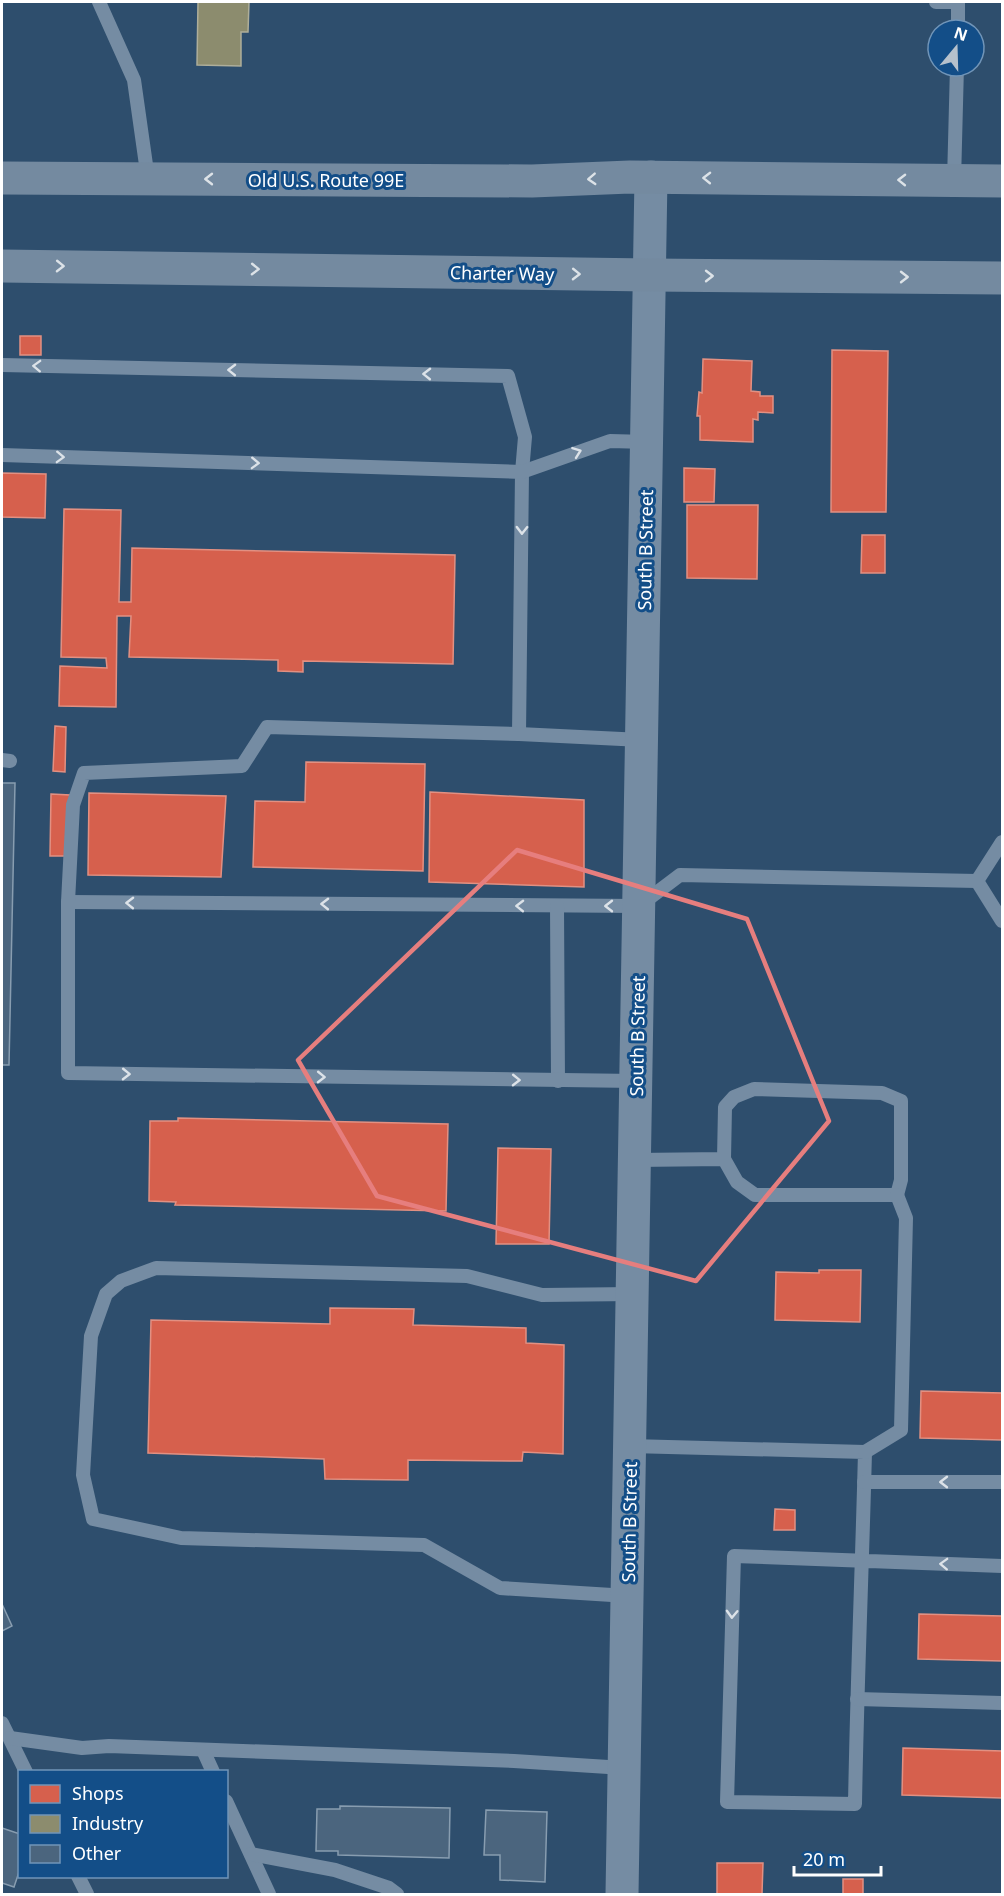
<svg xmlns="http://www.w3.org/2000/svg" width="1004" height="1896" viewBox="0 0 1004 1896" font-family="'Noto Sans',sans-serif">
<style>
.shops{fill:#d6604d;stroke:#e29082;stroke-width:1.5}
.industry{fill:#8c8c6e;stroke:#aeae9a;stroke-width:1.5}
.building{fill:#4b657e;stroke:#889db0;stroke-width:1.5}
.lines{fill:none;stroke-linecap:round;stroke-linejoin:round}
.service{stroke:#758ca3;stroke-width:14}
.tertiary{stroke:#758ca3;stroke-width:33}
.primary{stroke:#748aa0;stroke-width:33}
.oneway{stroke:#dce2e7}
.oneway2{stroke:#dce2e8}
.marked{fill:none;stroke:#e67e7e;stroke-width:4.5;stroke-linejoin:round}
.labels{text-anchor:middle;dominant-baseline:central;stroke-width:6;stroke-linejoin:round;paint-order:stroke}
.street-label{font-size:18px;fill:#fff;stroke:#134e88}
</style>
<rect width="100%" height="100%" fill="#2e4e6d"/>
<g class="shops">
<rect x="20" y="336" width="21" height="19"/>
<polygon points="832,350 888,351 886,512 831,512"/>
<polygon points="703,359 752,361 751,391 760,392 760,396 773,396 773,413 758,412 758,420 753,419 753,442 700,440 700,416 697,416 699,392 702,393"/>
<polygon points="684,468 715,469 714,502 684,502"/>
<polygon points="2,473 46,474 45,518 2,517"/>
<polygon points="687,505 758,505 757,579 687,578"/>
<polygon points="64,509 121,510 119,602 131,602 132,548 455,555 453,664 303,661 303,672 278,671 278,660 129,657 131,616 117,616 116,707 59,706 60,666 107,668 106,658 61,657"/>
<polygon points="862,535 885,535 885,573 861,573"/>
<polygon points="55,726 66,727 65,772 53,771"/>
<polygon points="306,762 425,764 423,871 253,867 255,801 305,802"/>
<polygon points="430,792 584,800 584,887 429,882"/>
<polygon points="89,793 226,796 221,877 88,875"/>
<polygon points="51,794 70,795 69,856 50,856"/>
<polygon points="178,1118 448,1124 446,1211 175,1205 176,1202 149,1201 150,1121 178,1121"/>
<polygon points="498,1148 551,1149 549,1244 496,1244"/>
<polygon points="819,1270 861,1270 860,1322 775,1320 776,1272 819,1273"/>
<polygon points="330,1308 414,1309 413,1325 526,1328 526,1343 564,1345 563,1454 523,1452 522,1461 408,1460 408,1480 325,1479 324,1459 148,1453 151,1320 330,1324"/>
<polygon points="921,1391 1002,1393 1002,1440 920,1438"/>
<polygon points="775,1509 795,1510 795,1530 774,1530"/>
<polygon points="919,1614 1002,1616 1002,1661 918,1659"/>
<polygon points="903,1748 1002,1751 1002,1798 902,1795"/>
<polygon points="717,1863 763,1863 762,1894 717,1894"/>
<rect x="843" y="1879" width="20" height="15"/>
</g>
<polygon class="industry" points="198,2 249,2 248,32 241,32 241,66 197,65"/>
<g class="building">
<polygon points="2,783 15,783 9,1065 2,1065"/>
<polygon points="2,1604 12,1626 2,1631"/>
<polygon points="340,1806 450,1808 449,1858 338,1855 338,1851 316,1851 317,1809 340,1809"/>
<polygon points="486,1810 547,1812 545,1882 500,1880 500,1855 484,1855"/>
<polygon points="2,1828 20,1834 20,1869 14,1887 2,1883"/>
</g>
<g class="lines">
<g class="service">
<polyline points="99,2 134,80 148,179"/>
<polyline points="936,2 958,2"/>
<polyline points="958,30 958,2"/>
<polyline points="954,181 957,66"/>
<polyline points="2,365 508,376 525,437 522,472 519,734"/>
<polyline points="2,455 522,472 610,441 647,442"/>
<polyline points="2,760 10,761"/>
<polyline points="977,881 1002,921"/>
<polyline points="68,902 639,906 680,875 977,881 1002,842"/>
<polyline points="557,906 558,1081"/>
<polyline points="636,1081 68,1073 68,902 73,805 84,773 242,766 267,727 519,734 642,740"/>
<polyline points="635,1160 724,1159 737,1182 755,1195 897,1195 901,1180 901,1101 882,1093 754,1089 734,1097 725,1107 724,1159"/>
<path d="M 630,1446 L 865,1452 C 862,1570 857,1687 855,1804 L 727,1802 L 734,1556 L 1002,1566"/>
<polyline points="865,1452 901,1430 906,1218 897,1195"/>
<polyline points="864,1482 1002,1482"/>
<polyline points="628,1596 500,1588 424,1545 181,1538 93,1519 83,1475 91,1336 106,1294 121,1281 156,1268 467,1276 542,1295 633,1294"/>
<polyline points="857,1699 1002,1703"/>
<polyline points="2,1723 26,1772"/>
<polyline points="10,1738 82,1748 109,1746 514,1761 624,1768"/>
<polyline points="203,1750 213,1772"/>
<polyline points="226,1801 269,1894"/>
<polyline points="251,1854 335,1870 389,1888 397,1894"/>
<polyline points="78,1876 87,1894"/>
</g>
<polyline class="tertiary" points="622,1894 651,177"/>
<g class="primary">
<polyline points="2,178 532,181 630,177 1002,181"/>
<polyline points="2,266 650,275 1002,278"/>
</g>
</g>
<defs><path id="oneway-chevron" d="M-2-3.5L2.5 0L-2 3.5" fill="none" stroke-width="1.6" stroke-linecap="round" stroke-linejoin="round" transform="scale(1.5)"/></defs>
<g class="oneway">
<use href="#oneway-chevron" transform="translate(707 178) rotate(-179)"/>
<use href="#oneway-chevron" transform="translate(209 179) rotate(-180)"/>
<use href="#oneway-chevron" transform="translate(592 179) rotate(177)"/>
<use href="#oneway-chevron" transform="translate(902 180) rotate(-179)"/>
<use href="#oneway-chevron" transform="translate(60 266) rotate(1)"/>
<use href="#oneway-chevron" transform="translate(255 269) rotate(1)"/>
<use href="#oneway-chevron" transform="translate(576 274) rotate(1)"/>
<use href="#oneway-chevron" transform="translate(709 276)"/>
<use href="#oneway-chevron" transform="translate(904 277)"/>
</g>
<g class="oneway2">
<use href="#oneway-chevron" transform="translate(37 366) rotate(-178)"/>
<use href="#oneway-chevron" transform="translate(232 370) rotate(-179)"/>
<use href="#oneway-chevron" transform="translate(427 374) rotate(-179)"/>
<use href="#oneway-chevron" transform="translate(577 452) rotate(-20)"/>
<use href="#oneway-chevron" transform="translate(60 457) rotate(2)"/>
<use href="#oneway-chevron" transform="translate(255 463) rotate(2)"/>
<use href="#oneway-chevron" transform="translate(522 530) rotate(91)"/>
<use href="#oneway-chevron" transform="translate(130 903) rotate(-179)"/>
<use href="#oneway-chevron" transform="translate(325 904) rotate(-179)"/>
<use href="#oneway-chevron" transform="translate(520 906) rotate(-179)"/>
<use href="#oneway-chevron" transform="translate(609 906) rotate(180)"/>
<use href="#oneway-chevron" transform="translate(126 1074) rotate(1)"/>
<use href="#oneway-chevron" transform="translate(321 1077) rotate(1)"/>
<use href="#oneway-chevron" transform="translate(516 1080) rotate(1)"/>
<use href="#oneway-chevron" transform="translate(944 1482) rotate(180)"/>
<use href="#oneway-chevron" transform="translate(944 1564) rotate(-178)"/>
<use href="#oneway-chevron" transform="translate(732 1614) rotate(92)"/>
</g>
<path class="marked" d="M 517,850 L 747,919 L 829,1121 L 696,1281 L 377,1196 L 298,1060 Z"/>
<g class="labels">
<g class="street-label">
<text x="326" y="180">Old U.S. Route 99E</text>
<text transform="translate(502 273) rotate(1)">Charter Way</text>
<text transform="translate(645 550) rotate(-89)">South B Street</text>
<text transform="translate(637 1036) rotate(-89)">South B Street</text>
<text transform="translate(629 1522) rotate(-89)">South B Street</text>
</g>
</g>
<rect width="1004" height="1896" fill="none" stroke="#ffffff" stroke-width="6"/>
<rect x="18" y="1770" width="210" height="108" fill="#134e88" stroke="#7195b8" stroke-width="1.5"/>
<rect x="30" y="1785" width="30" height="18" fill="#d6604d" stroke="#7195b8" stroke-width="1.5"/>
<text x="72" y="1800" font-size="18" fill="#ffffff">Shops</text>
<rect x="30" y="1815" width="30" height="18" fill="#8c8c6e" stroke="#7195b8" stroke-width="1.5"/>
<text x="72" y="1830" font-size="18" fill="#ffffff">Industry</text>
<rect x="30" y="1845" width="30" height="18" fill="#4b657e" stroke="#7195b8" stroke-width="1.5"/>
<text x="72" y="1860" font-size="18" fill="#ffffff">Other</text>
<g transform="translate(956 48) rotate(19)"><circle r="28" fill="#134e88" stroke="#7195b8" stroke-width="1.5"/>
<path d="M0-4.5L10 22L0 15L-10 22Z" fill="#b6c1cc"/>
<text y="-9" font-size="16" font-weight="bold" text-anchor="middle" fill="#ffffff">N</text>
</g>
<path d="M794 1866v9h87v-9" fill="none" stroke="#ffffff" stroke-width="3"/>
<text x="803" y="1866" font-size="18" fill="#ffffff" stroke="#134e88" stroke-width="4.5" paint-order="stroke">20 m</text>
</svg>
